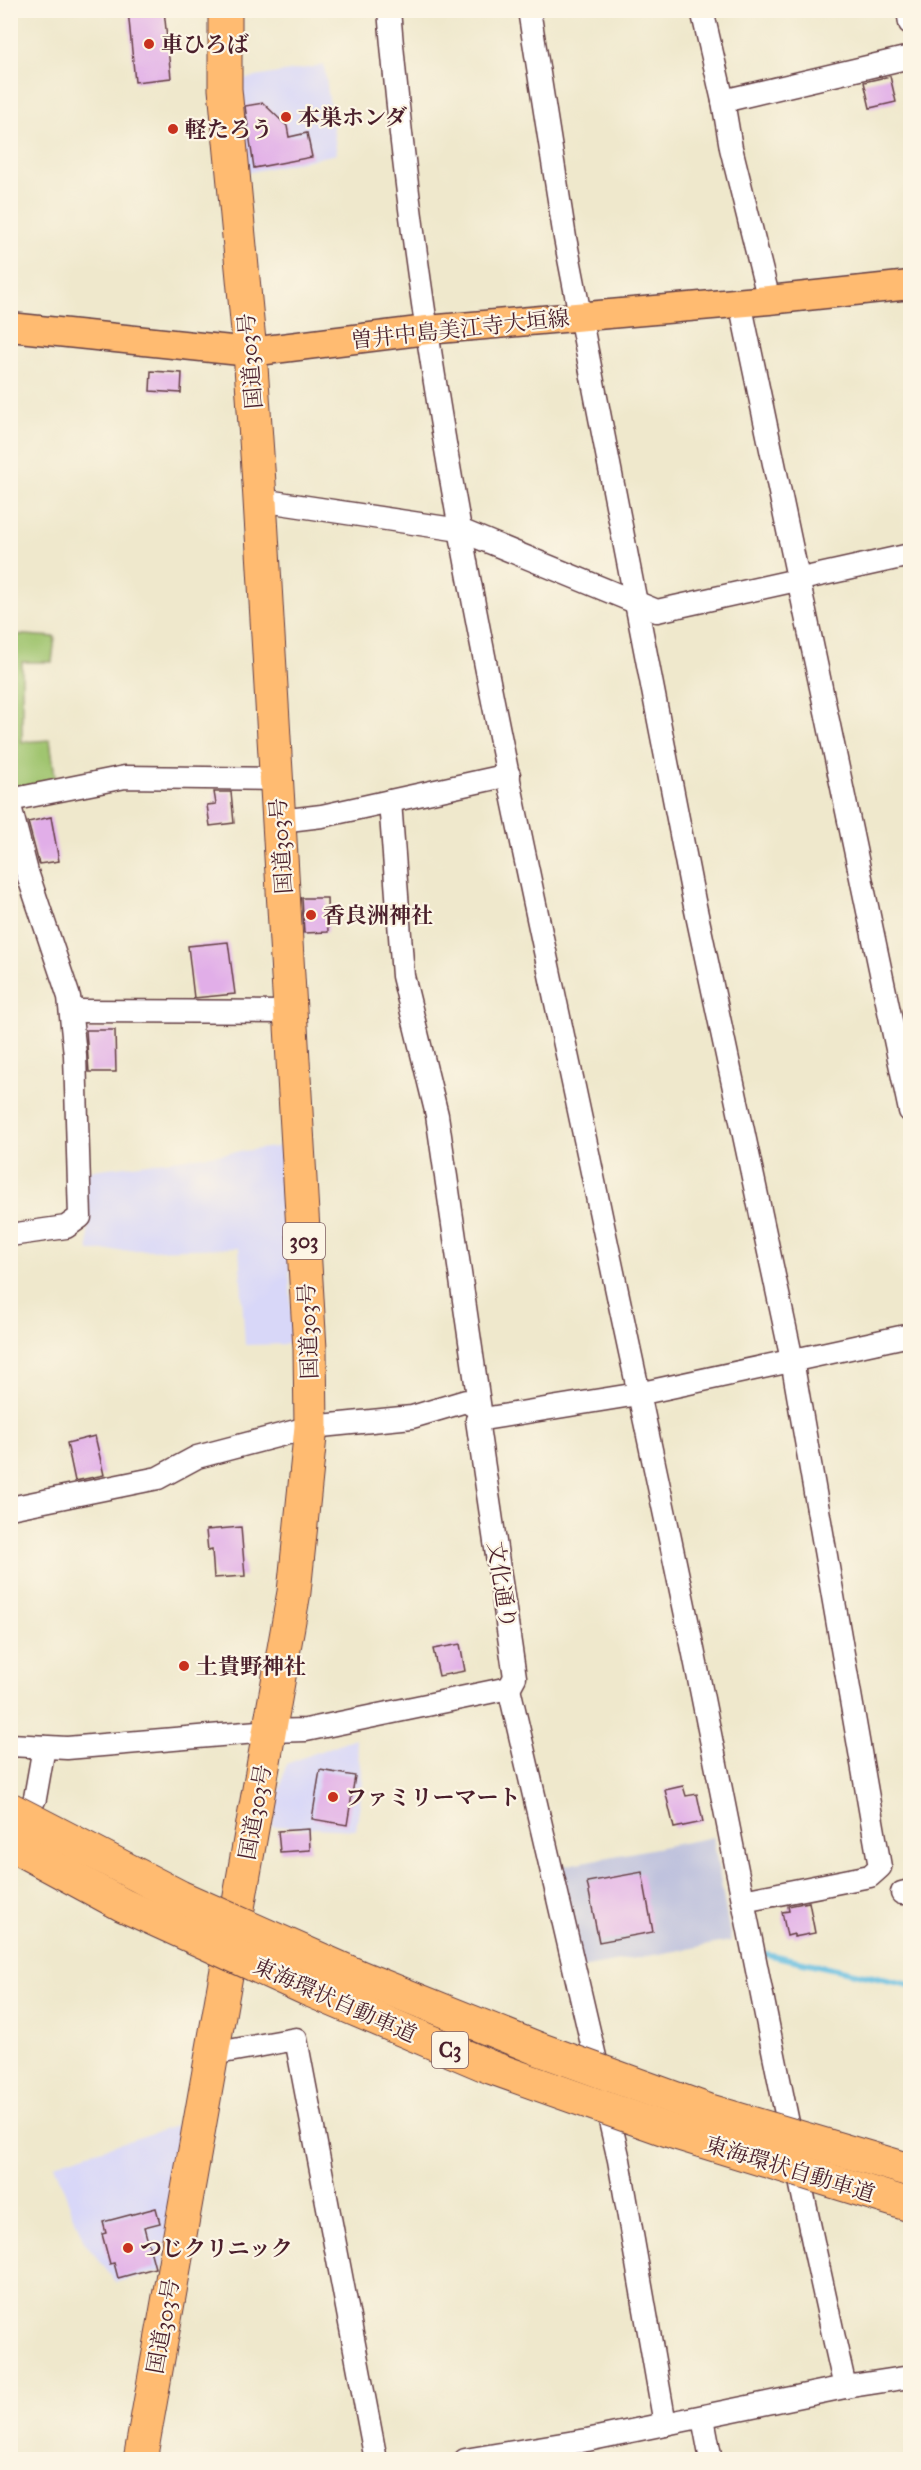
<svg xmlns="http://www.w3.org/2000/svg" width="921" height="2470" viewBox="0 0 921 2470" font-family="'IM FELL Great Primer','Noto Serif JP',serif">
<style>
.built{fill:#d8d7f8}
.industrial{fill:#bfc2dd}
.green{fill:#a0c56f;stroke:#75724d;stroke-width:1.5}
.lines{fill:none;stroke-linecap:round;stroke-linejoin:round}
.stream{stroke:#63bee1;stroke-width:6}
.building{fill:#e1aee8}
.minor-casing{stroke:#633d43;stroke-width:25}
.major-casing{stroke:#633d43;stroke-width:31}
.highway-casing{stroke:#633d43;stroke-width:35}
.minor{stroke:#fff;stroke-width:22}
.major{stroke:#ffbb71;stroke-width:28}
.highway{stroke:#ffbb71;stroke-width:33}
.highway-bridge-casing{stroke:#633d43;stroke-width:35;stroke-linecap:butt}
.highway-bridge{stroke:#ffbb71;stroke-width:33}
.poi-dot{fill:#c8321e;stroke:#fcf5e5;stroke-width:2}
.labels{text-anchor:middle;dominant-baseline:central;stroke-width:4.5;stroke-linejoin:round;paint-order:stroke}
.shield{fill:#fcf5e5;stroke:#7f5f63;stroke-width:1.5}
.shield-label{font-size:21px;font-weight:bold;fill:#4a1f2b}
.poi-label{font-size:22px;font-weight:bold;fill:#4a1f2b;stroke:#fcf5e5;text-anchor:start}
.street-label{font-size:22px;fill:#4a1f2b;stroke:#fcf5e5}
</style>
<rect width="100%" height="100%" fill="#fcf5e5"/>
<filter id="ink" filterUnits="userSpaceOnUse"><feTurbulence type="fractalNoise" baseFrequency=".0167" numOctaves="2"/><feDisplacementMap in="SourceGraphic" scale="12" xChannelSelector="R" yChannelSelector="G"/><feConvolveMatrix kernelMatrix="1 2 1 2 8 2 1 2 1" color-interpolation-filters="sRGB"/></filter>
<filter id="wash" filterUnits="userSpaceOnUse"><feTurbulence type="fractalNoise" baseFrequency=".008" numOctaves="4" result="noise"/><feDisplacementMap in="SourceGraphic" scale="24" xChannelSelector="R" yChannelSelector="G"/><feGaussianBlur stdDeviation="1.35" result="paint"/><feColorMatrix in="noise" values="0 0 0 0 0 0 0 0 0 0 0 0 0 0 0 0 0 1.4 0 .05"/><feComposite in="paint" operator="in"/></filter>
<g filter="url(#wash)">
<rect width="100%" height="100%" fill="#efe8cc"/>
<g class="built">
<polygon points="324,65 337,154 246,173 238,80"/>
<polygon points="283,1146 293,1344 245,1345 239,1248 89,1251 85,1171"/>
<polygon points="355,1738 363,1782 356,1830 272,1826 286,1764"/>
<polygon points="182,2124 162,2271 116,2282 83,2240 54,2164"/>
</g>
<polygon class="industrial" points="713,1837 731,1941 581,1968 557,1867"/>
<polygon class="green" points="10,634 55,637 52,662 22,662 22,742 50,740 56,783 11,788"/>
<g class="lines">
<polyline class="stream" points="766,1954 910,1985"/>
</g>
<g id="blocks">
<g class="building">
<polygon points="128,10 164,10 171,78 135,82"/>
<polygon points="890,76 896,102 870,108 864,82"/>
<polygon points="263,103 287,126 289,137 307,133 312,157 254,168 245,106"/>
<polygon points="151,371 182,373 181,393 150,391"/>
<polygon points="214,792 231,792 234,823 210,826 207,805 216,804"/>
<polygon points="51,817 59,861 39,864 28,822"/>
<polygon points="302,898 327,898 328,932 304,933"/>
<polygon points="228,942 235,994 194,998 188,946"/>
<polygon points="86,1030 115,1030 116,1072 89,1072"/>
<polygon points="95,1436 104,1475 75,1481 67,1443"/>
<polygon points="241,1527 245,1576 214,1578 212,1550 208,1551 206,1530"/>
<polygon points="460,1644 465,1671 439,1676 433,1649"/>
<polygon points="320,1770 355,1776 347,1825 312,1819"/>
<polygon points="683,1786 686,1796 697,1794 703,1822 674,1828 665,1790"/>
<polygon points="309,1829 310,1850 280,1852 278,1831"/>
<polygon points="642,1872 653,1932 599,1942 587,1882"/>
<polygon points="809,1902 815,1933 794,1937 794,1934 787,1936 782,1912 789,1911 788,1906"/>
<polygon points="156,2208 160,2223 144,2227 155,2268 118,2278 114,2263 110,2264 102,2234 106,2233 103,2222"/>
</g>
</g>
</g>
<g filter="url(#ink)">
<use href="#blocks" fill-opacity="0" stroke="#633d43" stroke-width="1.5"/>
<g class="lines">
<g class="minor-casing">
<g id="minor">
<path d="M 389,10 C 421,403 511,788 592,1172 C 627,1343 666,1513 700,1684 C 747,1919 792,2154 845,2387"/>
<polyline points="529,10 565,238 694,901 792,1360 880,1867 870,1876 743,1901"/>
<polyline points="702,10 723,101 731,148 769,300"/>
<polyline points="908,10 910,23"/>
<polyline points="723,101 910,57"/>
<polyline points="740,302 910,1111"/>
<polyline points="260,500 460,530 657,611 910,555"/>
<polyline points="10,800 125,777 276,779"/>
<polyline points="10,806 27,872 69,997 75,1055 80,1217 66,1227 10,1235"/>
<polyline points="280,821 322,816 509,775"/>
<polyline points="71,1011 291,1012"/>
<polyline points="10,1508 158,1478 197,1457 311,1427 412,1417 466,1401 480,1410 437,1115 403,976 390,801"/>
<polyline points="509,1688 619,2160 665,2424"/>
<polyline points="10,1745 67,1748 269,1731 306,1730 509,1688 515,1677 477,1420 638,1394 910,1335"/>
<polyline points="21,1828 35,1798 44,1747"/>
<polyline points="902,1893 910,1891"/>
<polyline points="212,2054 296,2039 376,2460"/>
<polyline points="703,2418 711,2460"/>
<polyline points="465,2460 587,2440 845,2387 910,2377"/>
</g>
</g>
<g class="major-casing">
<polyline id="major" points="10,327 250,352 427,330 769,300 910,285"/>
</g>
<g class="highway-casing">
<polyline id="highway" points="140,2460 294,1592 311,1427 310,1349 259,483 250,352 225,89 225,10"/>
</g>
<use href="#minor" class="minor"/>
<use href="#major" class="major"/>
<use href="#highway" class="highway"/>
<g class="highway-bridge-casing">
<g id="highway-bridge">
<polyline points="10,1809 180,1897 360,1977 539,2049 707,2110 910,2170"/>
<polyline points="10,1844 123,1905 307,1989 490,2067 676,2133 910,2205"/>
</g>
</g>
<use href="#highway-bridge" class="highway-bridge"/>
</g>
</g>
<g class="poi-dot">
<circle cx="149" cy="44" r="6"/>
<circle cx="286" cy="117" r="6"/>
<circle cx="173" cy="129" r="6"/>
<circle cx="311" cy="915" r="6"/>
<circle cx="184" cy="1666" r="6"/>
<circle cx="333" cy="1797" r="6"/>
<circle cx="128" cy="2248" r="6"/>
</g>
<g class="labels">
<g class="shield">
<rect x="283" y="1223" width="42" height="36" rx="4.5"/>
<rect x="432" y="2032" width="36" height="36" rx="4.5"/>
</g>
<g class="shield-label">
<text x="304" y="1241">303</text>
<text x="450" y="2050">C3</text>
</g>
<g class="poi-label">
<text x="161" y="44">車ひろば</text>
<text x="298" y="117">本巣ホンダ</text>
<text x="185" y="129">軽たろう</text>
<text x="323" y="915">香良洲神社</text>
<text x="196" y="1666">土貴野神社</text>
<text x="345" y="1797">ファミリーマート</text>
<text x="140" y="2248">つじクリニック</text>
</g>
<g class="street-label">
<text transform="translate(460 329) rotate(-6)">曽井中島美江寺大垣線</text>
<text transform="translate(250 361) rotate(-95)">国道303号</text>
<text transform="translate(281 846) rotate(-94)">国道303号</text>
<text transform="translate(308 1331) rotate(-92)">国道303号</text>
<text transform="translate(502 1585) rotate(81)">文化通り</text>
<text transform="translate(255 1812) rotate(-80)">国道303号</text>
<text transform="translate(335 2000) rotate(24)">東海環状自動車道</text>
<text transform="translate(790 2169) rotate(17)">東海環状自動車道</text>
<text transform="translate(163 2326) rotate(-80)">国道303号</text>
</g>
</g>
<rect width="921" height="2470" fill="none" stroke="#fcf5e5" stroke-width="36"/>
</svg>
